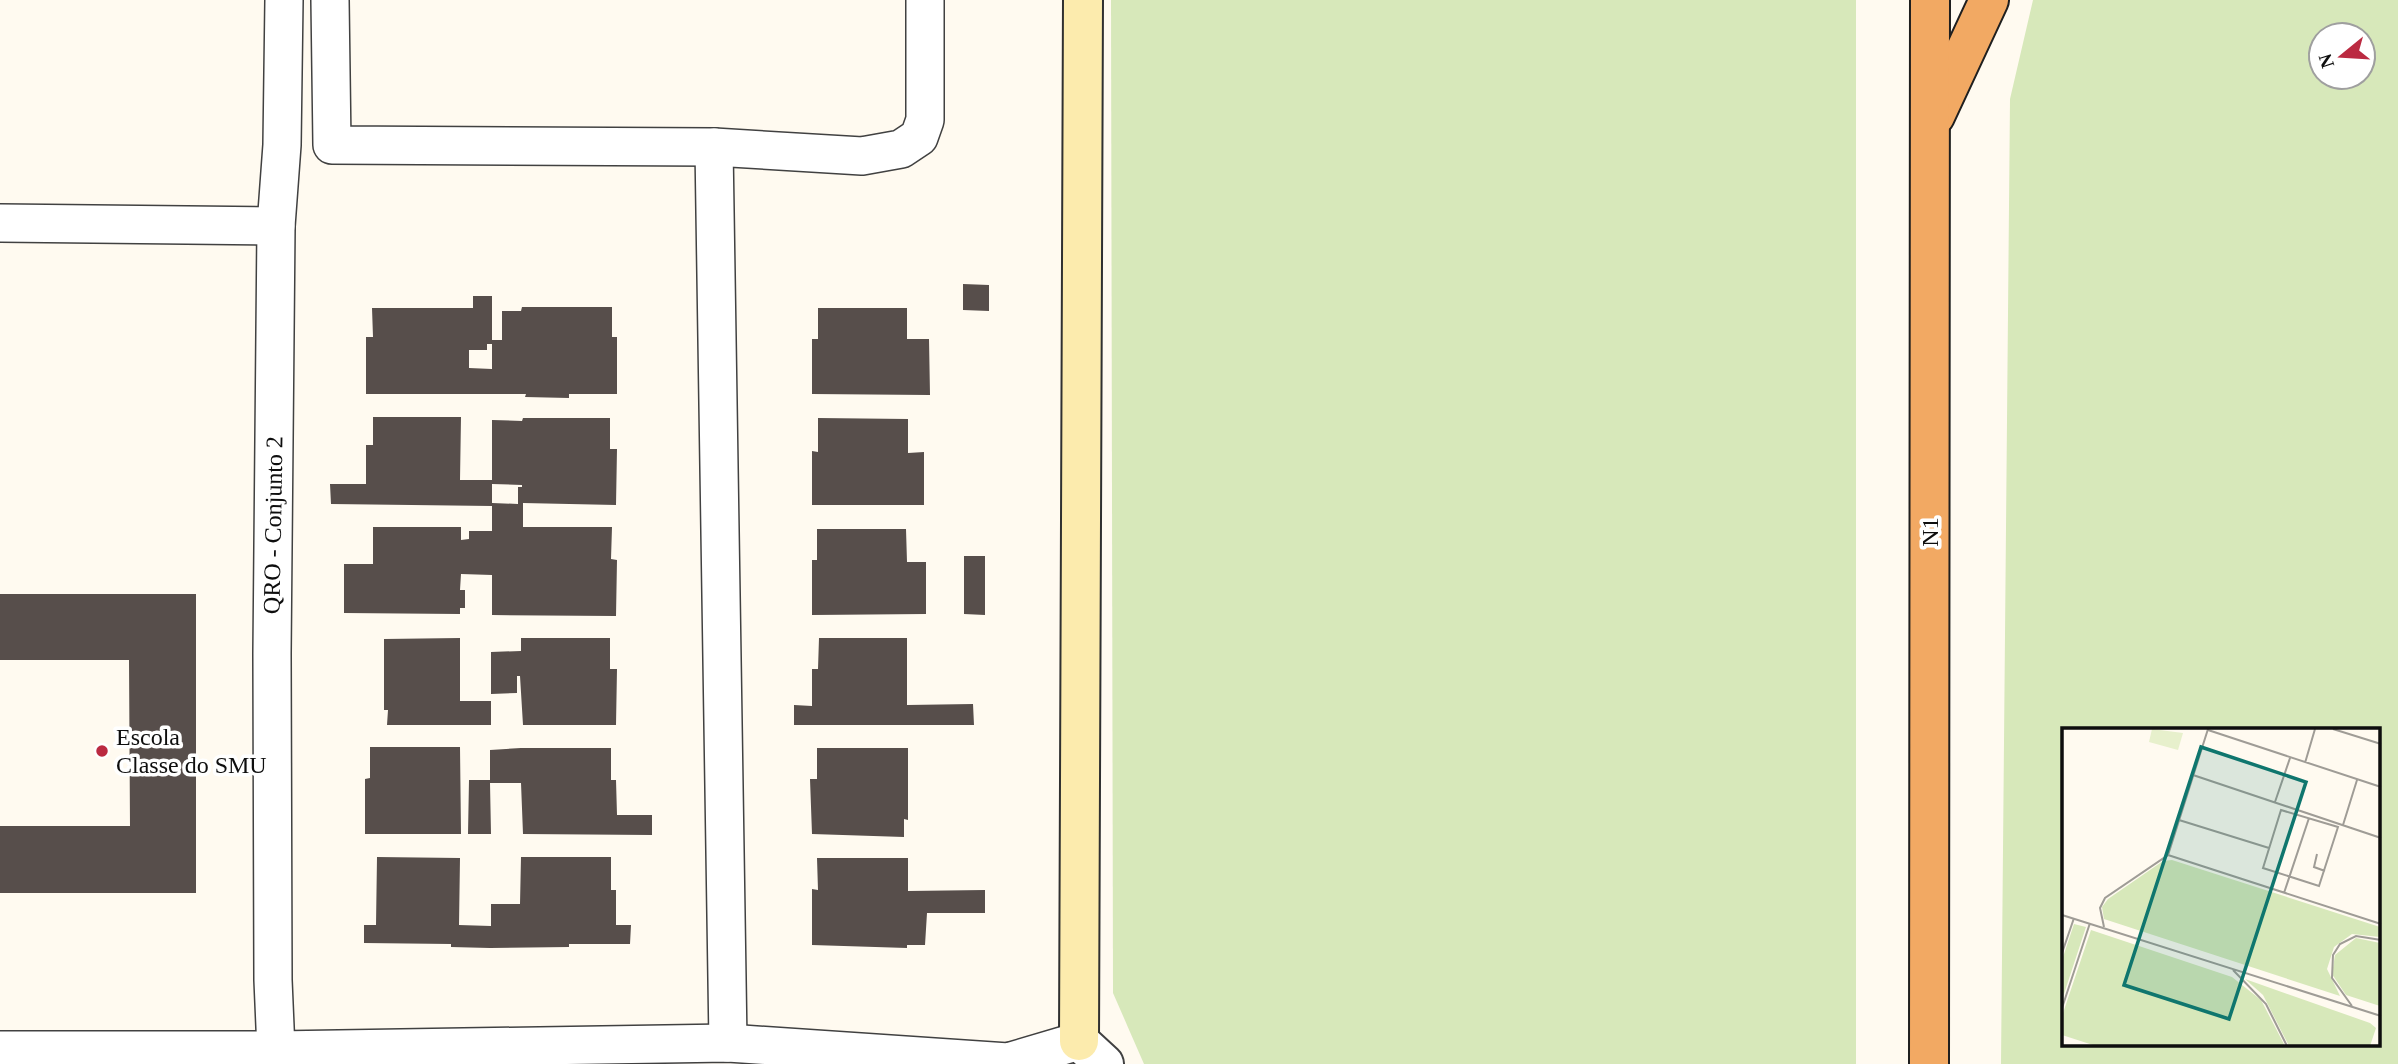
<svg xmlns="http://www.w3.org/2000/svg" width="2398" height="1064" viewBox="0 0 2398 1064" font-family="'Times New Roman',serif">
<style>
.green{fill:#d7e8ba;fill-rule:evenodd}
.building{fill:#574e4b;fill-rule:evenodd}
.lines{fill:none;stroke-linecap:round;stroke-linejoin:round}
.minor-casing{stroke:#414141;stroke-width:40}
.tertiary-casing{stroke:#414141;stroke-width:42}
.secondary-casing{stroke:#303030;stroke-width:42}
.trunk-casing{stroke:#1f1f1f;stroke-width:42}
.minor{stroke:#fff;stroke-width:37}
.tertiary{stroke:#fff;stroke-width:38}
.secondary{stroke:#fcebad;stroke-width:38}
.trunk{stroke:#f2a963;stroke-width:38}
.poi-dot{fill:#bb2a41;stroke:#fff;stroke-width:2.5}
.labels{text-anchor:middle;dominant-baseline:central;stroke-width:7;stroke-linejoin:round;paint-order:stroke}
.street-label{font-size:24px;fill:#0e0e0e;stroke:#fff}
.poi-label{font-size:24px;fill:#0e0e0e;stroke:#fff;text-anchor:start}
.inset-road{fill:none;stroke:#9f9c96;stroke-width:2}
.view{fill:#0f766e;fill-opacity:0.15;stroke:#0f766e;stroke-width:3.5}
.inset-edge{fill:none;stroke:#0e0e0e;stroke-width:3.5}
</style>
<rect width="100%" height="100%" fill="#fffaf0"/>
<g class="green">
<polygon points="1111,0 1856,0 1856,1064 1144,1064 1113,993"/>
<path d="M 2033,0 L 2398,0 L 2398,1064 L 2001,1064 L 2010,99 ZM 2321,35 L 2363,35 L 2363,77 L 2321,77 ZM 2064,730 L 2379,730 L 2379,1045 L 2064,1045 Z"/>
</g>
<g class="building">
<polygon points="963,284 989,285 989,311 963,310"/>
<path d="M 473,296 L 492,296 L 492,340 L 502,340 L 502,311 L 521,311 L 522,307 L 612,307 L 612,337 L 617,337 L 617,394 L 569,394 L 569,398 L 525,397 L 526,394 L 366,394 L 366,337 L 373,337 L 372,308 L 473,308 ZM 487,344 L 492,344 L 492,369 L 469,368 L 469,350 L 487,350 Z"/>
<polygon points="818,308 907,308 907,339 929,339 930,395 812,394 812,339 818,339"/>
<path d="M 373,417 L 461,417 L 460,480 L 492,480 L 492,420 L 522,421 L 523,418 L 610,418 L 610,449 L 617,449 L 616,505 L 523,503 L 523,527 L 612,527 L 611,559 L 617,560 L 616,616 L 492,615 L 492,575 L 461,574 L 460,590 L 465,590 L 465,608 L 460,608 L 460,614 L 344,613 L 344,564 L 373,564 L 373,527 L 461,527 L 461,540 L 469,539 L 469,531 L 492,531 L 492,506 L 331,504 L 330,484 L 366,484 L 366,445 L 373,445 ZM 492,484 L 522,485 L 522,487 L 518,487 L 518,504 L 492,503 Z"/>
<polygon points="818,418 908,419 908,453 924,452 924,505 812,505 812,451 818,452"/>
<polygon points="817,529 906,529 907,562 926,562 926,614 812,615 812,560 817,560"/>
<polygon points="964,556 985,556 985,615 964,614"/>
<polygon points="0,594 196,594 196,893 0,893 0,826 130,826 129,660 0,660"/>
<polygon points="460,638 460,701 491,701 491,725 387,725 388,710 384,710 384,639"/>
<polygon points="521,638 610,638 610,669 617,669 616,725 523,725 520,676 517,676 517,693 491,694 491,652 521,651"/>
<polygon points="819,638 907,638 907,705 973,704 974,725 794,725 794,705 812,706 812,669 818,669"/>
<polygon points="370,747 460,747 461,834 365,834 365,779 370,778"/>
<polygon points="521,748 611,748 611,780 616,780 617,815 652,815 652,835 523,834 521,783 490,783 491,834 468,834 469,780 490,780 490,750"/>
<polygon points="817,748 908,748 908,820 904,819 904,837 812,834 810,779 817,779"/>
<polygon points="377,857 460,858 459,925 491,926 491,904 520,904 521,857 611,857 611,890 616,890 616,925 631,925 630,944 569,944 569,947 490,948 451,947 451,944 364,943 364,925 376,925"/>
<polygon points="817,858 908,858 908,891 985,890 985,913 927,913 925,945 907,945 907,948 812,945 812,889 818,890"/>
</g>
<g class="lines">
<g class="minor-casing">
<g id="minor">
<polyline points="330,0 332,145 714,147 862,156 901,149 919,137 925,120 925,0"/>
<polyline points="714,147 728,1043"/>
<polyline points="0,223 276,226"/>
<polyline points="0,1050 276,1050 728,1043 1008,1062 1079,1041"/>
<polyline points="276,1050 273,980 272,654 276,226 282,145 284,0"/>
</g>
</g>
<g class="tertiary-casing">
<polyline id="tertiary" points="1079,1041 1104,1064"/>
</g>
<g class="secondary-casing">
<polyline id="secondary" points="1079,1041 1083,0"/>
</g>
<g class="trunk-casing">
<g id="trunk">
<polyline points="1935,116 1989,0"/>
<polyline points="1929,1064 1930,0"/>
</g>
</g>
<use href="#minor" class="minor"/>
<use href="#tertiary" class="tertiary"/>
<use href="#secondary" class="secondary"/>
<use href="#trunk" class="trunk"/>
</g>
<circle class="poi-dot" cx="102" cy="751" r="7"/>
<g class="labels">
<g class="street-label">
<text transform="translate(273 525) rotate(-89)">QRO - Conjunto 2</text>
<text transform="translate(1930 532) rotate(-90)">N1</text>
</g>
<g class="poi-label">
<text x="116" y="737">Escola<tspan x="116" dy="28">Classe do SMU</tspan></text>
</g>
</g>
<g transform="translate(2062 728)">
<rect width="318" height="318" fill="#fffaf0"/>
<path d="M 110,132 L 318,199 L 318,209 L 290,206 L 272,219 L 265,241 L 278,268 L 42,191 L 40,179 L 46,171 L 101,133 ZM 12,196 L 24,199 L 0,272 L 0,232 ZM 29,202 L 170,249 L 199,272 L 223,318 L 34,318 L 0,307 L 0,288 ZM 294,210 L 318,215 L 318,278 L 284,267 L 270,246 L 273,227 ZM 183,251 L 308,295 L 314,300 L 308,318 L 227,318 L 201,267 Z" fill="#d7e8ba"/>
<path d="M 90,1 L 121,5 L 116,22 L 87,14 Z" fill="#e7f0cc"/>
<path class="inset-road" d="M 271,1 L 319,16M 146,2 L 319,59M 243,35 L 253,1M 131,47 L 319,110M 213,74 L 228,30M 219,82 L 276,99 L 257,158 L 201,140 ZM 117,92 L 207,120M 281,97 L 295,52M 255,126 L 252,139 L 263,143M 106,127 L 319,196M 222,165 L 247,90M 0,187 L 319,288M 42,199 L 38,180 L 43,170 L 106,127 L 146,1M 0,225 L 12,190M 171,242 L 204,276 L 225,318M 290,278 L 270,250 L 271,227 L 278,216 L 294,208 L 319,212M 0,280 L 28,195"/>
<path class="view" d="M 139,19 L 244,54 L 167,291 L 62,257 Z"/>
<rect width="318" height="318" class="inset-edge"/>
</g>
<g transform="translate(2342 56) rotate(252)"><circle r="33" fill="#ffffff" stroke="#9f9f9f" stroke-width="2"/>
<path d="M0-5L12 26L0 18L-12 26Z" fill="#bb2a41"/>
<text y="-10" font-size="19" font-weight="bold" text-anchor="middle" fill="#0e0e0e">N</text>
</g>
</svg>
